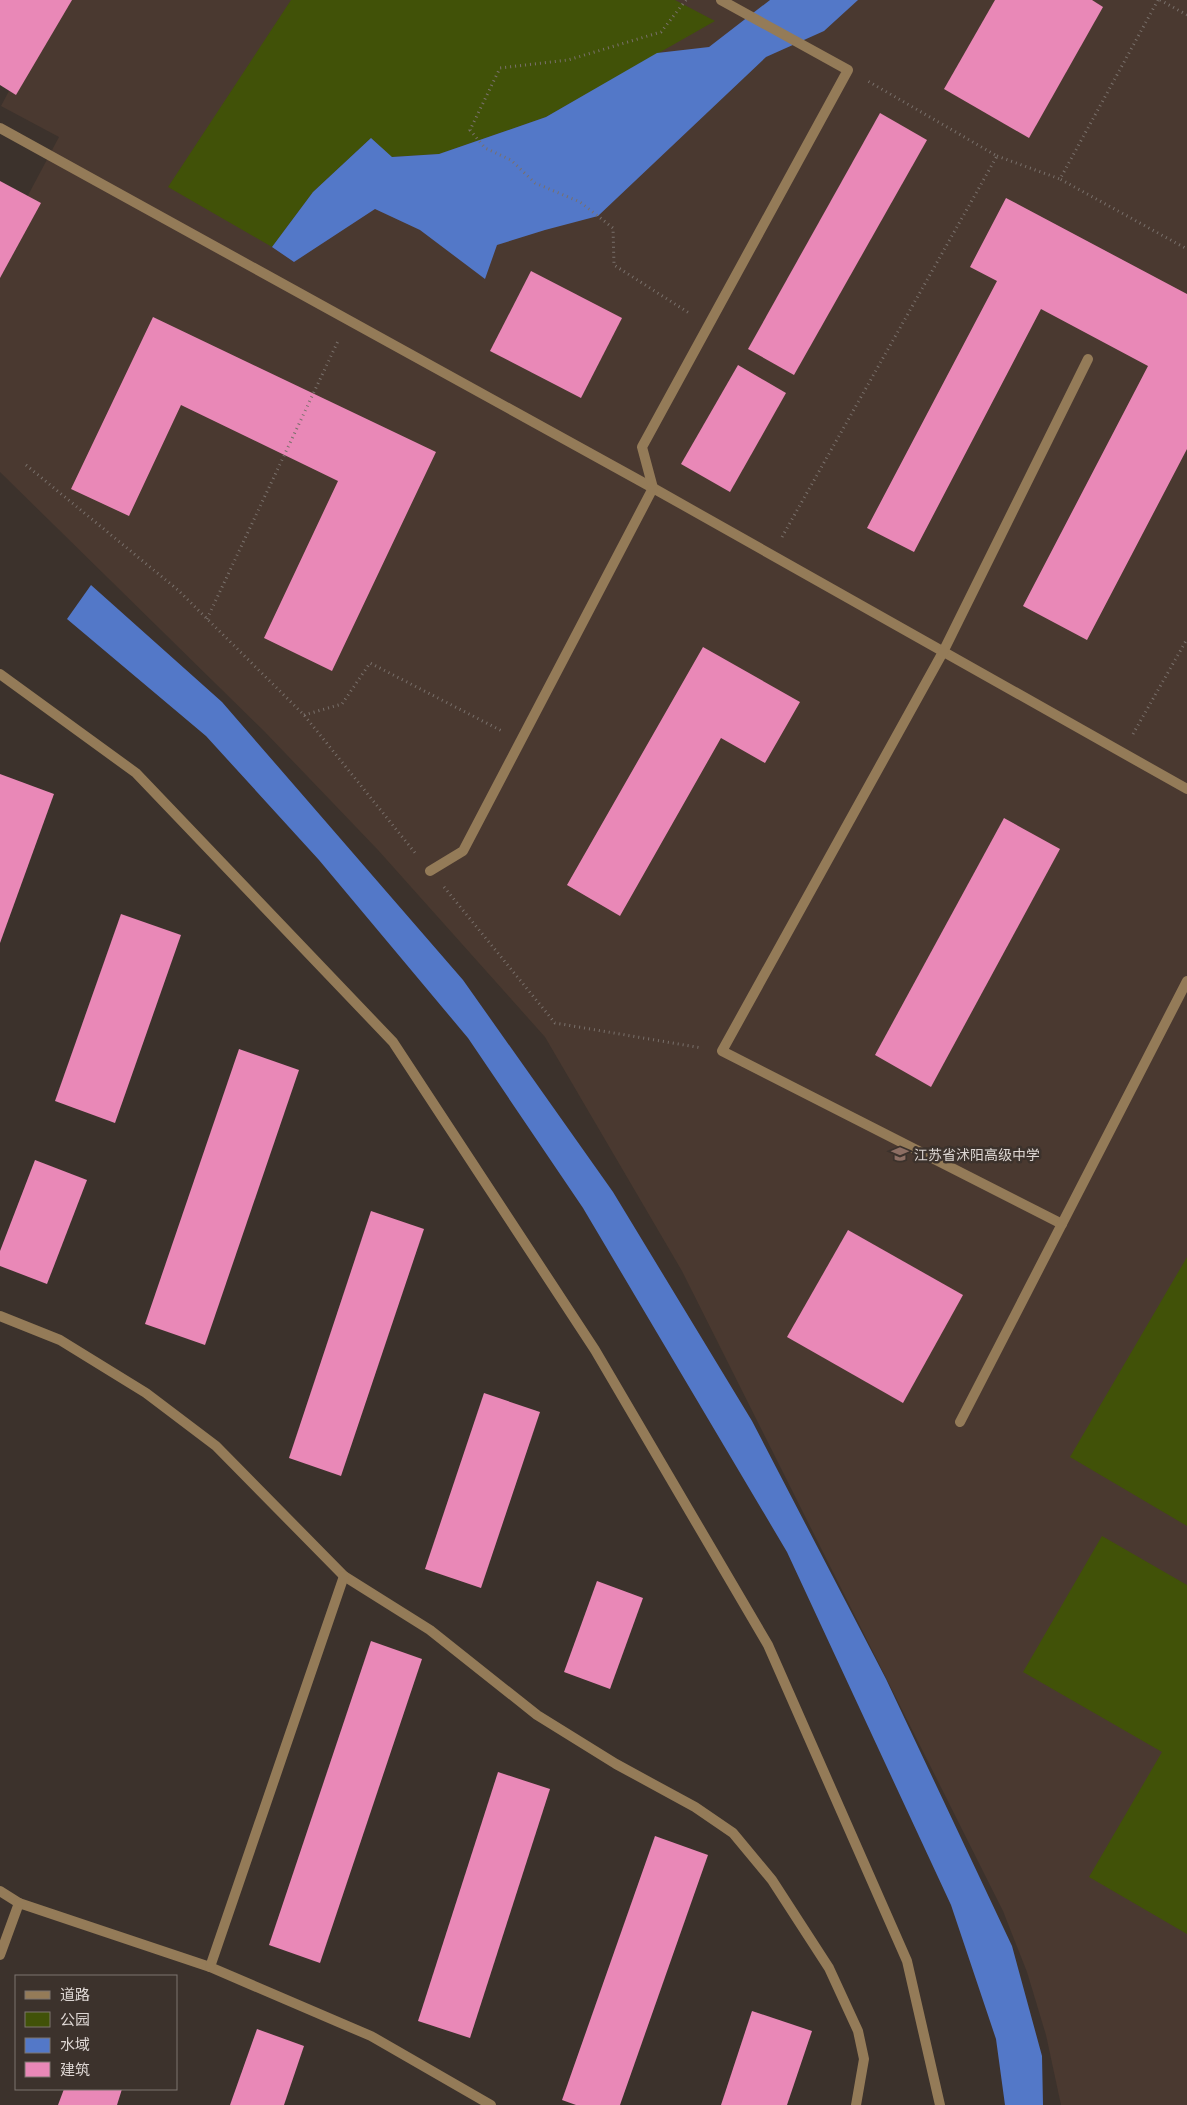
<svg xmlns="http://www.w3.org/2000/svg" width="1187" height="2105" viewBox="0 0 1187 2105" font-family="Commissioner,'Noto Sans SC',sans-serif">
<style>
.built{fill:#4a3930}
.green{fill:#415208}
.water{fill:#5378c8}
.building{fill:#e988b7}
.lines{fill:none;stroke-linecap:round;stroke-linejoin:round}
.path{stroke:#79706b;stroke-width:3;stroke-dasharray:1 4;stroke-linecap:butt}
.service{stroke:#947b58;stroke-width:10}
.minor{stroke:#947b58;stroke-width:10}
.labels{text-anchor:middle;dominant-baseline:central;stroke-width:5;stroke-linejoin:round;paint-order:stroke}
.poi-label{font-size:14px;fill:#ddd6d3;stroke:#3c322c;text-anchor:start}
</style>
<rect width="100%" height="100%" fill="#3c322c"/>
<polygon class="built" points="57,0 1187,0 1187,2105 1061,2105 1046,2035 1027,1972 1003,1911 682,1271 545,1037 378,850 264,731 0,472 0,248 59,137 1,106"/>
<g class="green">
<polygon points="291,0 675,0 715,21 546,117 439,154 391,157 371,138 313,192 272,247 168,187"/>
<polygon points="1187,1257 1187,1526 1070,1457"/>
<polygon points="1102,1536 1187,1585 1187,1934 1089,1877 1162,1752 1023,1672"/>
</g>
<g class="water">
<polygon points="770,0 858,0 824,31 766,57 598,216 545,230 497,245 485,279 420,230 375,209 294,262 272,247 313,192 371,138 392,157 439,154 546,117 657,53 709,47"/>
<polygon points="91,585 222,702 463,980 613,1192 752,1421 886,1679 1012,1946 1042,2056 1043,2105 1005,2105 996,2039 951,1905 787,1552 583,1208 468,1038 319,860 206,736 67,619"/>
</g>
<g class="building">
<polygon points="0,0 72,0 16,95 0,85"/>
<polygon points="995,0 1092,0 1103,7 1029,138 944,89"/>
<polygon points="880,113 927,140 794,375 748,349"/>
<polygon points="0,181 41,203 0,278"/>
<polygon points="1006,198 1187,294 1187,449 1087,640 1023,606 1148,366 1041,309 914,552 867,528 997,281 970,267"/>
<polygon points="531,271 622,318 581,398 490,351"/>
<polygon points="153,317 436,452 332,671 264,638 338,481 181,405 129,516 71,489"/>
<polygon points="738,365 786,393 730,492 681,464"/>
<polygon points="703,647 800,702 765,763 721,738 620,916 567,885"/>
<polygon points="0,774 54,794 0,943"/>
<polygon points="1004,818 1060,849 931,1087 875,1055"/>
<polygon points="121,914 181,935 115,1123 55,1101"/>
<polygon points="239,1049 299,1070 205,1345 145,1324"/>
<polygon points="35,1160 87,1180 47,1284 0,1266 0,1251"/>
<polygon points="371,1211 424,1229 341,1476 289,1458"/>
<polygon points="848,1230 963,1295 903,1403 787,1337"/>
<polygon points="484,1393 540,1412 481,1588 425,1569"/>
<polygon points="597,1581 643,1598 610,1689 564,1672"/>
<polygon points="371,1641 422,1659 320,1963 269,1945"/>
<polygon points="498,1772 550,1789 470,2038 418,2021"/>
<polygon points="655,1836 708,1855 620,2105 576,2105 562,2100"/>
<polygon points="752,2011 812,2031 787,2105 721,2105"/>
<polygon points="257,2029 304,2046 284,2105 230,2105"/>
<polygon points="64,2089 122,2089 117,2105 58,2105"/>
</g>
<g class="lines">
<g class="path">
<polyline points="686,0 661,32 568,60 500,68 470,130 485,148 511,160 535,183 580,202 613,228 614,265 689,313"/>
<polyline points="1158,0 1060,179 1187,249"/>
<polyline points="1160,0 1187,15"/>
<polyline points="997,156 1060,179"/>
<polyline points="26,465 178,590 304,715 416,854"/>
<polyline points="782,537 997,156 866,80"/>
<polyline points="207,619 339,339"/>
<polyline points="304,715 342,704 370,663 502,731"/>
<polyline points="1133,734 1187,639"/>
<polyline points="444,887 555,1023 702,1048"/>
</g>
<g class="service">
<polyline points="0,128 653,488 1187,789"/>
<polyline points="430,871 463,851 653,488 642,447 848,70 721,0"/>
<polyline points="1062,1224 722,1051 943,652 1088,359"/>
<polyline points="0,1316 60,1340 146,1393 216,1446 344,1576 430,1630 537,1715 616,1764 695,1807 733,1833 772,1880 829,1968 858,2031 864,2059 856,2105"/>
<polyline points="960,1422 1187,981"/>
<polyline points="0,1891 19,1903"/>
<polyline points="0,1955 19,1903 210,1967 371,2036 491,2105"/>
<polyline points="210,1967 344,1576"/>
</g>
<polyline class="minor" points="0,674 136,773 393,1042 595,1350 768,1645 907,1961 940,2105"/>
</g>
<defs>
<g id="school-bare" transform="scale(1.35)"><path d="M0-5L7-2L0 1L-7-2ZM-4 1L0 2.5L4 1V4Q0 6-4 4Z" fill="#8d6e63" stroke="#3c322c" stroke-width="2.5" paint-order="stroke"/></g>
</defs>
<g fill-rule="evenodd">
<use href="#school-bare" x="900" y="1154"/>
</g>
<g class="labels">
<g class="poi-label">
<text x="914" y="1154">江苏省沭阳高级中学</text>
</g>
</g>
<rect x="15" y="1975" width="162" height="115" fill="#3c322c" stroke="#7c746f"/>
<rect x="25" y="1991" width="25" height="8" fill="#947b58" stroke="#7c746f"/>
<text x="60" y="2000" font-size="15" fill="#ddd6d3">道路</text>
<rect x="25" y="2012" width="25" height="15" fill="#415208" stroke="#7c746f"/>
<text x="60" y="2025" font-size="15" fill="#ddd6d3">公园</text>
<rect x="25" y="2038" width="25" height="15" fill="#5378c8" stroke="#7c746f"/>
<text x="60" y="2050" font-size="15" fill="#ddd6d3">水域</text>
<rect x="25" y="2062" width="25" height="15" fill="#e988b7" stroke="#7c746f"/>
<text x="60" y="2075" font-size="15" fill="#ddd6d3">建筑</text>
</svg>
